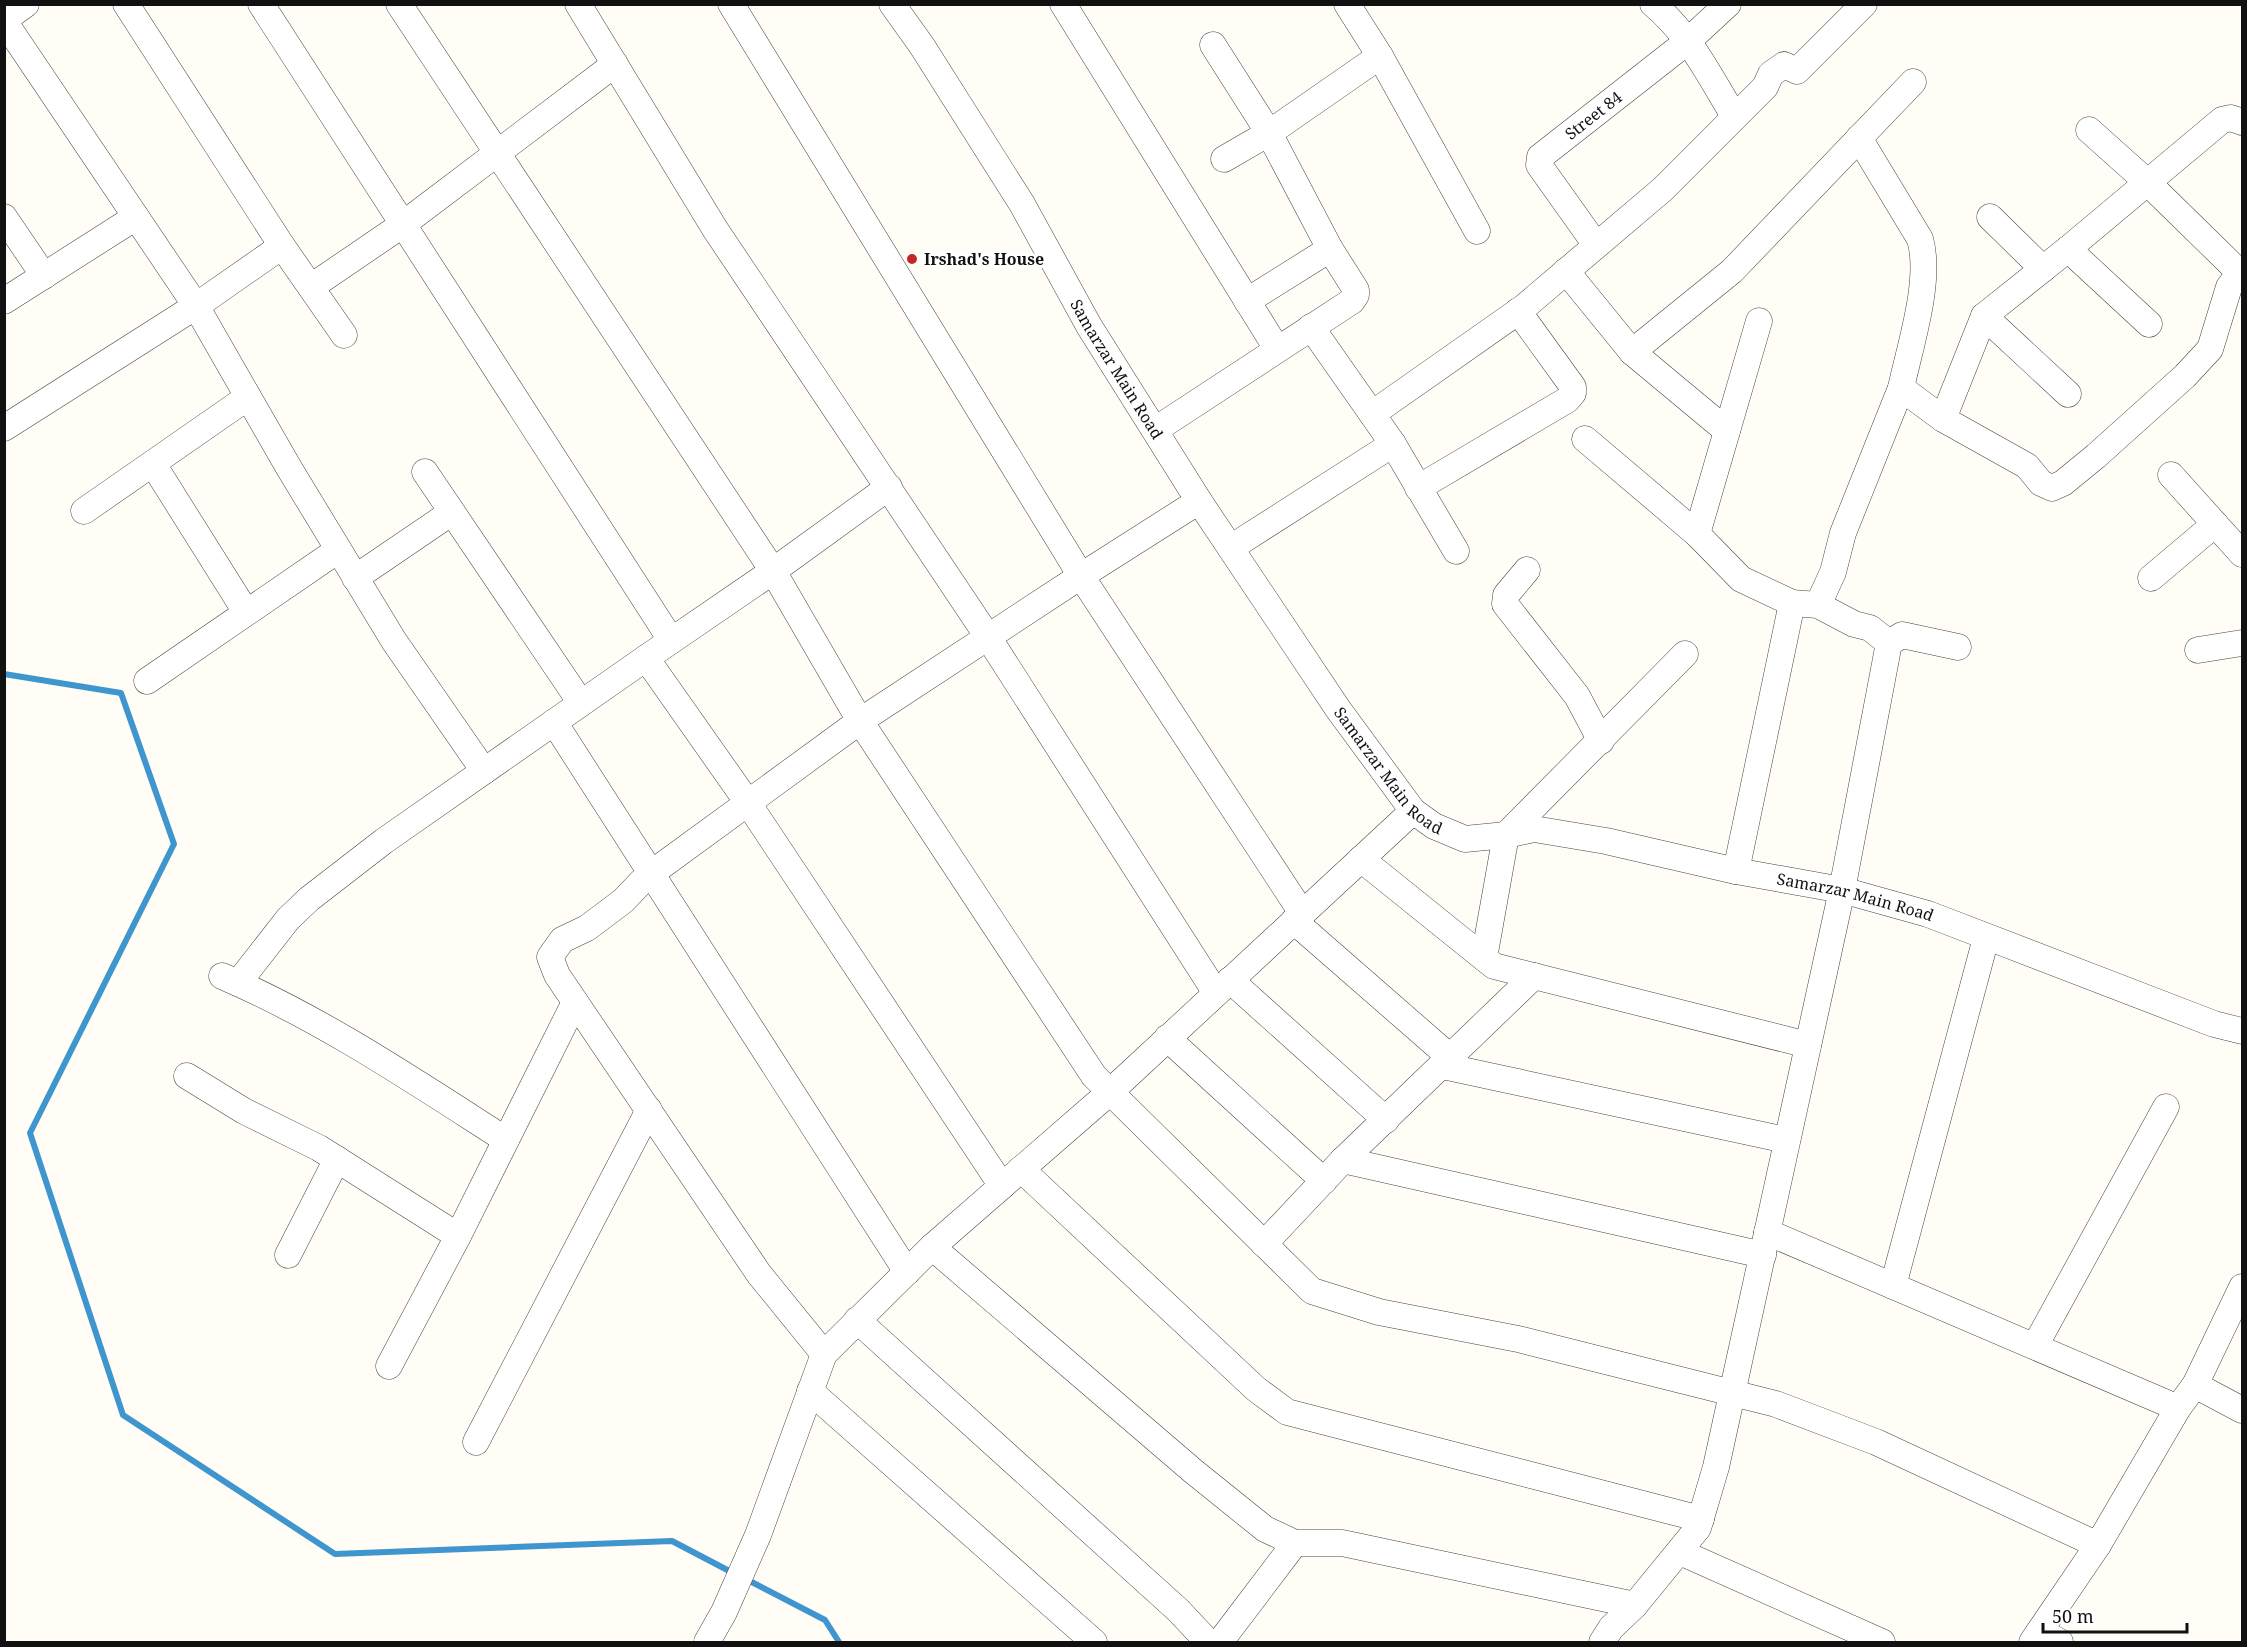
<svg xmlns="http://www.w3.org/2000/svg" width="2247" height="1647" viewBox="0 0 2247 1647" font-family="'Noto Serif',serif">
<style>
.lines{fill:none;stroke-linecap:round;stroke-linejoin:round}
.stream{stroke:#3f96cf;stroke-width:6}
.minor-casing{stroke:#444;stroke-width:27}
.minor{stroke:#fff;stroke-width:26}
.poi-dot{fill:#c4262e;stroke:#fff;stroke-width:2}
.labels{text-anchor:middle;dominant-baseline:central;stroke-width:6;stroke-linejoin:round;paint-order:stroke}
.street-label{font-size:16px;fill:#111;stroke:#fff}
.poi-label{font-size:16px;font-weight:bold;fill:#111;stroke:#fff;text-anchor:start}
</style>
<rect width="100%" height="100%" fill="#fffdf5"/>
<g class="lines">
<g class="stream">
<polyline points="4,674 121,693 174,844 30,1133 123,1415 335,1554 672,1541 735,1574"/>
<polyline points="744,1578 825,1620 839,1642"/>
</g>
<g class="minor-casing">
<g id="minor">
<polyline points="126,4 282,246 344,335"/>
<polyline points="261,4 671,640"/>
<polyline points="399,4 773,571 860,721 1094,1076 1312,1291 1379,1312 1518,1339 1776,1404 1876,1442 2098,1545"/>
<polyline points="578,4 715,229 988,637 1216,993"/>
<polyline points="731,4 1081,576 1302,913"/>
<path id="s1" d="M 892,4 L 922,46 L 1022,204 L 1089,326 L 1199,501 L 1338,709 L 1413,811 L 1434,826 L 1465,839 L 1506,835 L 1534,829 L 1606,841 L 1736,871 L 1842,890 L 1928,914 L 2214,1024 L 2242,1031"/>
<polyline points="1063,4 1277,349"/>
<polyline points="1347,4 1380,56 1477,231"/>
<path d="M 1653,4 C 1690,35 1709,75 1734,116"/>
<polyline points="4,20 26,4"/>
<polyline points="4,21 196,306 289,468 394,641 484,771"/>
<polyline points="2089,130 2147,182 2240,273"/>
<path d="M 1859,138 L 1920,239 C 1932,280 1910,346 1901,388"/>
<polyline points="1224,159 1269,133 1380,56"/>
<polyline points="4,217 44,276"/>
<polyline points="1990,217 2043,269"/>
<path id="s2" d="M 1596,245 L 1539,165 L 1540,157 L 1688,41 L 1728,4"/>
<polyline points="2068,249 2149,324"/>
<polyline points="1566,271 1632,352 1727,431"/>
<polyline points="311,287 402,225 615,64"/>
<polyline points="4,301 136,217"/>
<polyline points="1247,301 1330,249"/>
<polyline points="1984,316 2068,394"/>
<polyline points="1311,327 1393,444 1456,551"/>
<polyline points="1632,352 1732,271 1913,82"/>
<polyline points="1372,414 1523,308 1663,189 1765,87 1771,74 1784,65 1797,71 1864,4"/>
<polyline points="1943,419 1984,316 2068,249 2222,120 2231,118 2242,122"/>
<polyline points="4,428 196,306 282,246"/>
<polyline points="1155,430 1352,301 1356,295 1356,290 1330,249 1269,133 1213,45"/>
<polyline points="1585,439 1697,534 1741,579 1792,603 1818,605 1854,624 1870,628 1889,643"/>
<polyline points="153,464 246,612"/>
<polyline points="425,472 581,703"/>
<polyline points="2171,475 2242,554"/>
<polyline points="1418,488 1567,400 1573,393 1573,387 1518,311"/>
<polyline points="84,511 248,397"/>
<polyline points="1697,534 1759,321"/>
<polyline points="1232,547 1393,444"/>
<polyline points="1527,570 1506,595 1505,604 1577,696 1601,741"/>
<polyline points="355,578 452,512"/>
<polyline points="2151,578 2215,524"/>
<polyline points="1818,605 1833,572 1843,533 1901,388 1943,419 2027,466 2041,483 2052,488 2063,483 2096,456 2185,376 2210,349 2229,287 2242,270"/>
<polyline points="2198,650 2242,643"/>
<polyline points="1685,654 1506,835 1484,958 1494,966 1808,1045"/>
<polyline points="646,658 748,803 1002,1186"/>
<polyline points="147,681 338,550"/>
<polyline points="554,722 907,1272"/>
<polyline points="1361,859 1484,958"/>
<polyline points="1736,871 1792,603"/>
<polyline points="1294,921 1451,1058"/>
<path d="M 222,976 C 322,1019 414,1081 506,1140"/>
<polyline points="1230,980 1386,1120"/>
<polyline points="238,983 288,919 309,899 384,841 646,658 773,571 889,487"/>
<polyline points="1167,1038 1324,1181"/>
<polyline points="1443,1066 1786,1140"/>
<polyline points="187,1076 244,1111 319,1148 458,1236"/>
<polyline points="1343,1160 1763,1255"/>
<polyline points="1021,1169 1256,1389 1287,1412 1701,1519"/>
<polyline points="1767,1232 2178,1408"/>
<polyline points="1264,1244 1343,1160 1534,976"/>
<polyline points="932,1247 1193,1471 1265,1529 1295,1543 1342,1543 1635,1605"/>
<polyline points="288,1255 337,1159"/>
<polyline points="1893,1286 1986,938"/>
<polyline points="857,1320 1178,1610 1208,1642"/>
<polyline points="2035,1346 2166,1107"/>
<polyline points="824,1354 759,1274 557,975 550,957 562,940 587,928 623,901 645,878 860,721 1081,576 1199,501"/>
<polyline points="389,1366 458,1236 575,1002"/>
<polyline points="2195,1385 2242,1410"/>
<polyline points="810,1391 1094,1642"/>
<polyline points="476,1442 649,1110"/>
<polyline points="1680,1552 1882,1642"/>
<polyline points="2040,1631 2060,1642"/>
<polyline points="707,1642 724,1612 758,1535 824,1354 932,1247 1110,1092 1413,811"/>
<polyline points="1220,1642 1295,1543"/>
<polyline points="1602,1642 1611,1628 1635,1605 1698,1528 1716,1467 1842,890 1889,643 1902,635 1958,647"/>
<polyline points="2032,1642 2098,1545 2178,1408 2195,1385 2242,1287"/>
</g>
</g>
<use href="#minor" class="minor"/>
</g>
<circle class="poi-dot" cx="912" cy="259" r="6"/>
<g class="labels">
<g class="street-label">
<text stroke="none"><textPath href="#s2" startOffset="174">Street 84</textPath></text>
<text stroke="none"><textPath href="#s1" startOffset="429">Samarzar Main Road</textPath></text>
<text stroke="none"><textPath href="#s1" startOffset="915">Samarzar Main Road</textPath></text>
<text stroke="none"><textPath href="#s1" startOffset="1419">Samarzar Main Road</textPath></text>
</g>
<g class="poi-label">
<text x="924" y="259">Irshad's House</text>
</g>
</g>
<rect width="2247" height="1647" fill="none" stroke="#111111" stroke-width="12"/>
<path d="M2043 1623v9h144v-9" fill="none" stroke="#111111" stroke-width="3"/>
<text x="2052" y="1623" font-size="18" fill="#111111" stroke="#ffffff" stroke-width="4.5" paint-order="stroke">50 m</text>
</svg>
